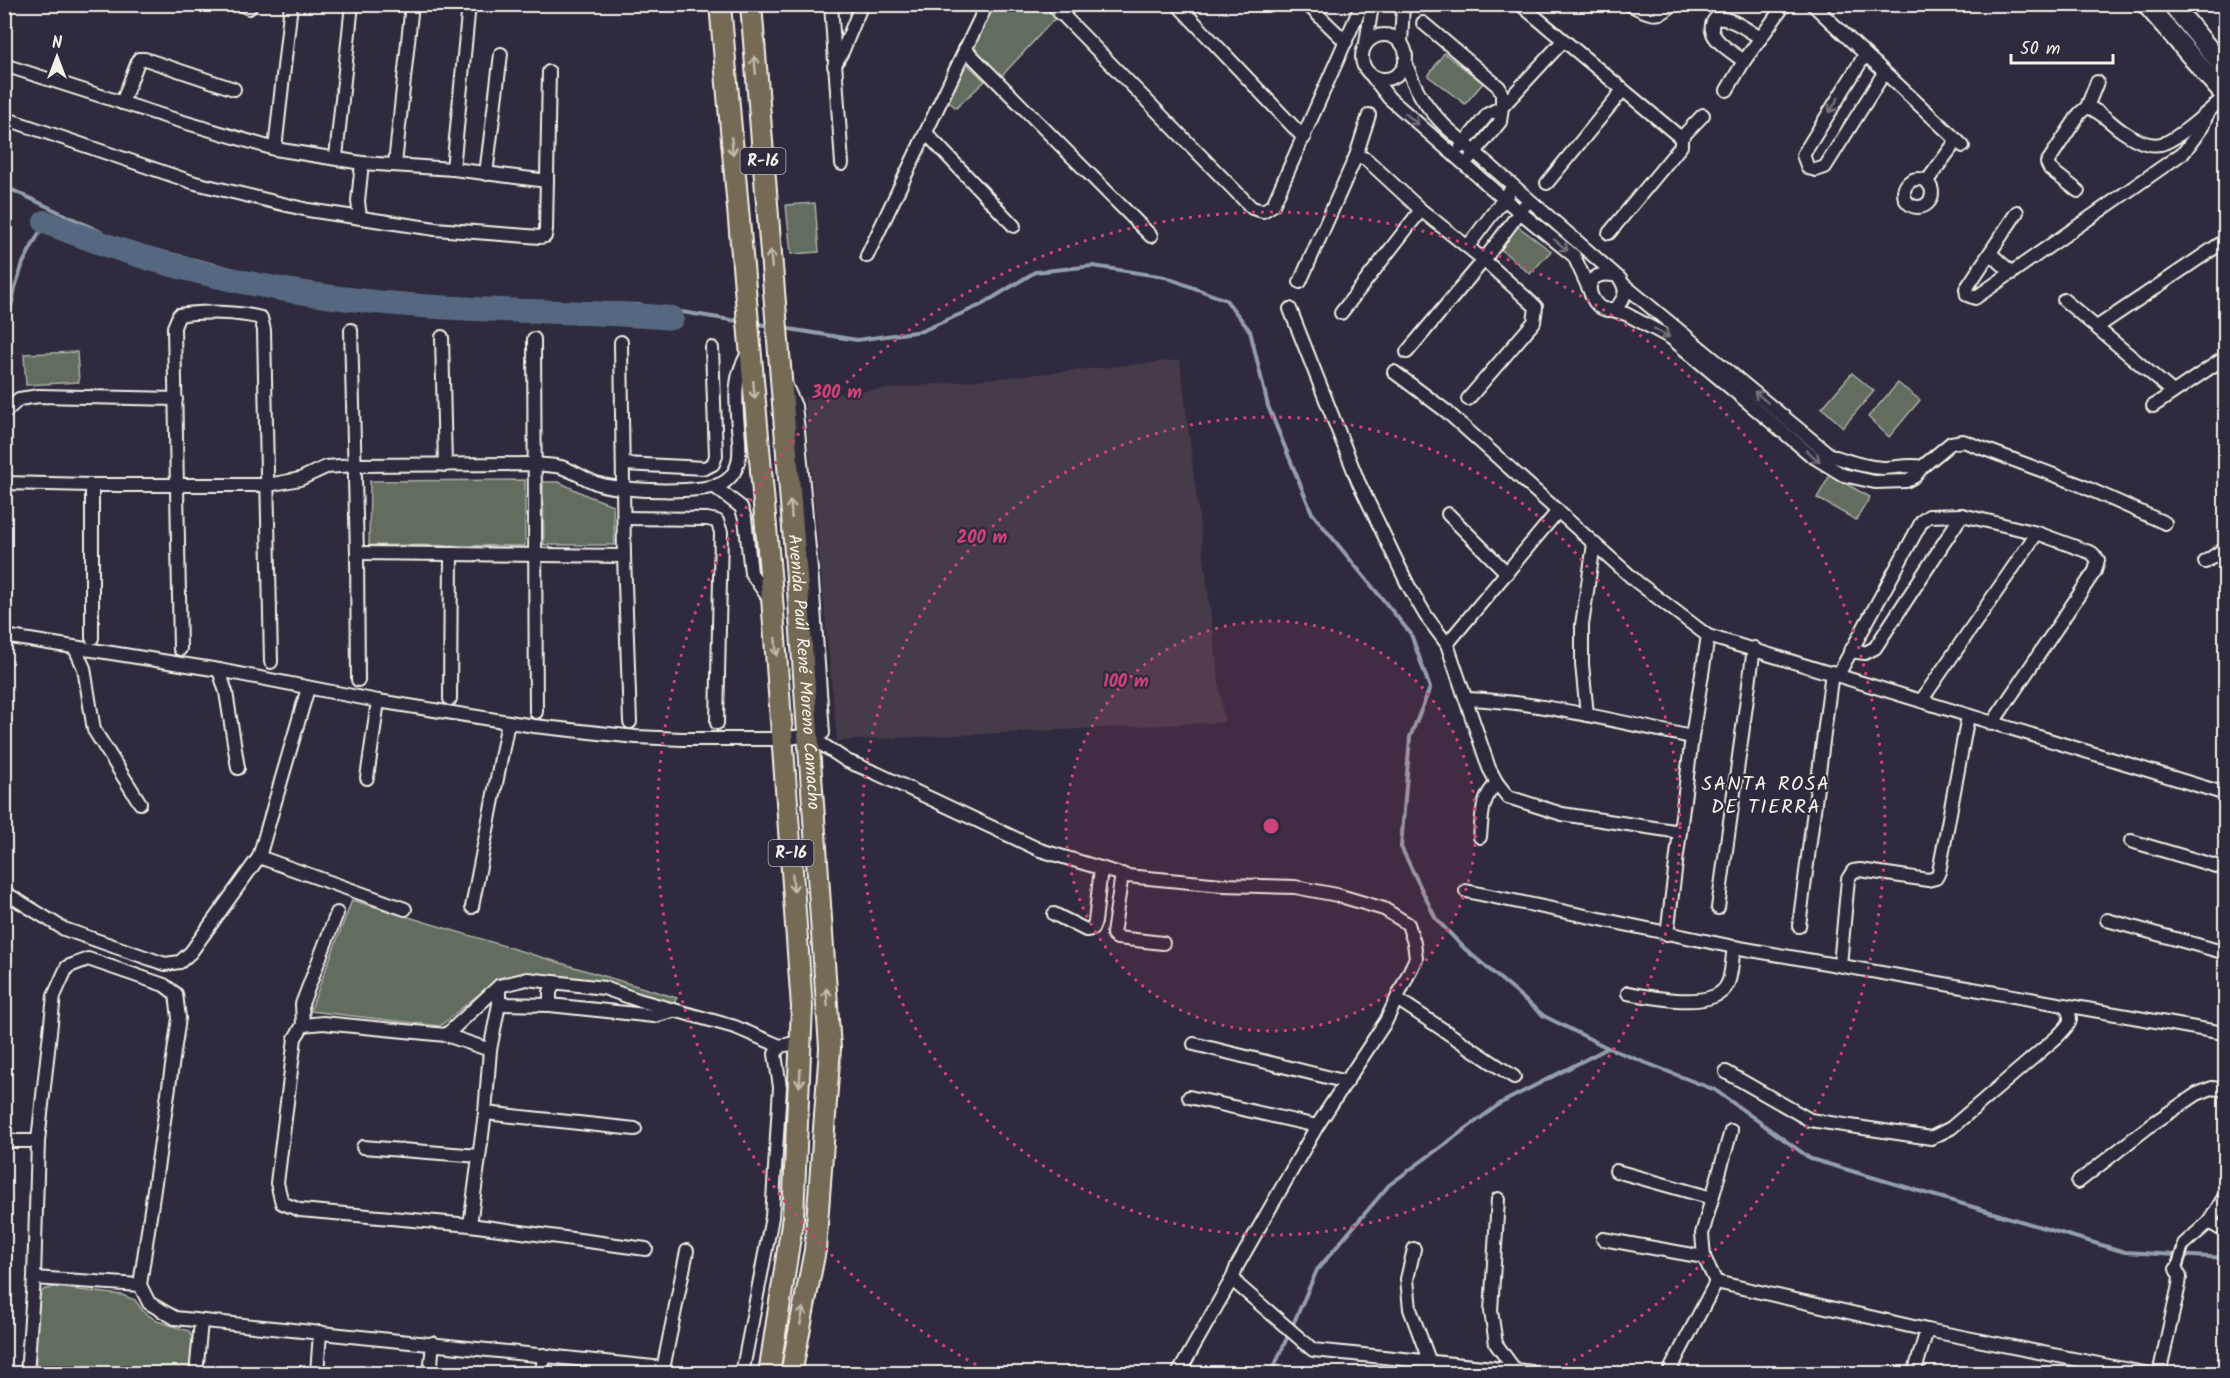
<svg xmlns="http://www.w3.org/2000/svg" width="2230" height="1378" viewBox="0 0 2230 1378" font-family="Kalam,sans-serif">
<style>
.built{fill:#453a49}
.green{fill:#626d61;stroke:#abafa4;stroke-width:1.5}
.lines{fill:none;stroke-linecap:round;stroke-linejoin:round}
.stream{stroke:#949ea9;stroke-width:4}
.river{stroke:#54677f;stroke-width:24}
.pedestrian-casing{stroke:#f4f1e8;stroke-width:14}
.minor-casing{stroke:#f4f1e8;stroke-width:16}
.secondary-casing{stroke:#f4f1e8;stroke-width:22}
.primary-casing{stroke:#f4f1e8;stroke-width:24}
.pedestrian{stroke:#2f2a3d;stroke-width:9}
.minor{stroke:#2f2a3d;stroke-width:12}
.secondary{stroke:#2f2a3d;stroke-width:18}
.primary{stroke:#756a55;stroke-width:20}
.oneway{stroke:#c1bbad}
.oneway2{stroke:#747079}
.ring{fill:none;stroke:#cc4377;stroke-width:3;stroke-dasharray:3 6}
.labels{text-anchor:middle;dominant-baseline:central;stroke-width:4.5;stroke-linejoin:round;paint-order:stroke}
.shield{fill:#2f2a3d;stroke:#b9b5b5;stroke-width:1.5}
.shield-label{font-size:16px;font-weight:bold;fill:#f4f1e8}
.street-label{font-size:18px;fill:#f4f1e8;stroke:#2f2a3d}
.neighbourhood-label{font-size:20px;letter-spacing:1.5px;fill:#f4f1e8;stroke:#2f2a3d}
.centre{fill:#cc4377;stroke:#2f2a3d;stroke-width:3}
.ring-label{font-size:18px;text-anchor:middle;font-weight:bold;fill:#cc4377;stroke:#2f2a3d;stroke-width:4.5;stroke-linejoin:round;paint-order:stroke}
</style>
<rect width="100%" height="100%" fill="#2f2a3d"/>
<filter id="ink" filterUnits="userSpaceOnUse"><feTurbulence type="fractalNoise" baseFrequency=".0167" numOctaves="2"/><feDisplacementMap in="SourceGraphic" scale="12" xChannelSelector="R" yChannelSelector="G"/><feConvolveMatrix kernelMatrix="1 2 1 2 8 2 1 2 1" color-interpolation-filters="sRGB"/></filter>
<g filter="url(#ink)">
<polygon class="built" points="1180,360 1224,722 837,741 804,397"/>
<g class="green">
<polygon points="986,5 1046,5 1057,16 999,79 967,46"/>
<polygon points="1444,53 1483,83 1465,104 1428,76"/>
<polygon points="965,62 985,81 956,108 947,100"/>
<polygon points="815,203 819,252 791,254 786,205"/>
<polygon points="1516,225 1551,251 1530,274 1497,246"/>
<polygon points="77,352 79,382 26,385 24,354"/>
<polygon points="1852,373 1874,391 1843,427 1822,408"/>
<polygon points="1898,383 1920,400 1889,437 1868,417"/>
<polygon points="1830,475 1870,497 1856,520 1817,498"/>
<polygon points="525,480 525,546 369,545 370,481"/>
<polygon points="543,482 559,482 588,496 613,505 615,545 544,545"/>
<polygon points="352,900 677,998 673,1004 591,980 530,973 499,978 440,1026 310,1011"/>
<polygon points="54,1287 122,1295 135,1300 143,1311 157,1321 189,1331 194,1343 190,1373 35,1374 37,1301 43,1290"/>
</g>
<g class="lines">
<g class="stream">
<polyline points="4,186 122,242 292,284 423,299 639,305 743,322"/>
<polyline points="753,323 770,326"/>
<polyline points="783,328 857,340 922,331 981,305 1035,272 1093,266 1165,277 1226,300 1250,331 1268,406 1312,513 1411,634 1430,688 1410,737 1401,847 1436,919 1465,949 1544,1016 1608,1048 1715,1090 1811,1159 2125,1252 2226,1258"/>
<polyline points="4,341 15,288 23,263 45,222"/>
<polyline points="1271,1374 1317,1270 1389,1185 1501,1103 1608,1048"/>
</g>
<path class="river" d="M 45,222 C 164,271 292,297 421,306 C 505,312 588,311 672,318"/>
<g class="pedestrian-casing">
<polyline id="pedestrian" points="2176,1269 2184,1244"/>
</g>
<g class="minor-casing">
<g id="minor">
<polyline points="240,4 249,8"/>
<polyline points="831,4 842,164"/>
<polyline points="1052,4 1252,208 1263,211 1273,205 1362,4"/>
<polyline points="1177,4 1304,138"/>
<polyline points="1307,4 1346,42"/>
<polyline points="1520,4 1681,138 1681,146 1609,233"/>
<path d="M 1629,4 C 1644,12 1660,21 1672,4"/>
<polyline points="1812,4 1963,146"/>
<polyline points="1060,14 1072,4"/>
<polyline points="1423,23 1499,87 1502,95 1502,107"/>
<circle cx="1384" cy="57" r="22"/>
<polyline points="1366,43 1371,12 1375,4"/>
<polyline points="1401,43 1403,4"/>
<polyline points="965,49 1151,236"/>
<polyline points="1865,55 1803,155 1808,168 1816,170 1825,167 1884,73"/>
<path d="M 1405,61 C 1415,90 1425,106 1446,127 L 1620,279 C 1624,285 1627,293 1622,300 C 1602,334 1566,269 1613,275"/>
<path d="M 1744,61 C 1732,52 1702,36 1715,19 C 1731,16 1748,31 1761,38"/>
<polyline points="4,65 170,118 275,149 362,163 453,169 547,181"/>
<polyline points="834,66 843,50 862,4"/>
<polyline points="1372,76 1389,98 1504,199 1574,256 1589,289"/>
<polyline points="1727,90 1744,61 1785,4"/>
<polyline points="122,103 139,59 145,59 234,89"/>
<polyline points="1502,107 1563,41"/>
<polyline points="2087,107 2097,82"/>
<polyline points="4,118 195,183 308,210 435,229 540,237 545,236 546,229 549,72"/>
<polyline points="926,133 1014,226"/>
<polyline points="1681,138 1703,115"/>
<polyline points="1461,147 1488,114 1502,107 1500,122 1471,157"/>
<polyline points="275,149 291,4"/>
<polyline points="1356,156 1366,159 1421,210 1484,260 1536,307 1534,322 1468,399"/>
<polyline points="336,157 352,4"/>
<polyline points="395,164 412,4"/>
<polyline points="453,169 469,4"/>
<polyline points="486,174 501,54"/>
<circle cx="1918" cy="193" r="14"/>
<polyline points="1927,181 1957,140"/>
<polyline points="1547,183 1623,90"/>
<path d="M 2078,191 L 2050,169 L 2047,163 L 2080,113 L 2087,107 C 2101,111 2110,123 2122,131 C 2132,138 2148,147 2161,144 C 2176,141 2213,108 2225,96"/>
<polyline points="2017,212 1966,289 1967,295 1975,298 2184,152 2202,127 2208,112"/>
<polyline points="360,218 358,201 362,163"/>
<polyline points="1468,246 1509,192"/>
<polyline points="1990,253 2012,273"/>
<polyline points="867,256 987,4"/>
<polyline points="1300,282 1356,156 1369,115"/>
<path d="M 1624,285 L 1830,455 C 1848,461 1864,467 1883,468 C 1897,468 1908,464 1922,467"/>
<polyline points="2064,300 2173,392"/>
<polyline points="1290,309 1358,481 1408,585 1426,616 1447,644 1489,768 1497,783 1508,797 1562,814 1680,832"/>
<polyline points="1609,309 1626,314 1671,338 1812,456 1843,475 1875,482 1906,481 1915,476 1922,467 1951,443 1963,441 2078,484 2165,523"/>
<polyline points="1341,313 1421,210"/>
<polyline points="2097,327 2226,240"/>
<polyline points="351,330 357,553 358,680"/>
<polyline points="442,337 445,465"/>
<polyline points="534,339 536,712"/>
<polyline points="621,342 624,556 630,722"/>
<polyline points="1407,352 1484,260 1525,205"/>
<polyline points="1394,372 1446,411 1637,582 1708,636 2226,794"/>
<polyline points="2153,406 2226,357"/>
<polyline points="4,413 19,399 39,396 176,399"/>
<polyline points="624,464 705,468 713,464 716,456 712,348"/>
<path d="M 4,483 L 92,485 L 268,485 L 300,479 L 326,467 L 355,465 L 533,464 C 542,465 552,465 561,467 C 574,471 586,480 599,484 C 621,491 709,495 726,481 C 740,470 740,455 739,440 C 737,408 730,378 750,351"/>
<polyline points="92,485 92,638"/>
<polyline points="715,487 741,507 745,518 751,573 770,600"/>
<polyline points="1448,514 1507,573"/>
<polyline points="624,518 707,519 717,521 721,532 717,723"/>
<polyline points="357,553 624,556"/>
<polyline points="2205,562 2226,548"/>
<polyline points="4,636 219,670 378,701 534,726 636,737 682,739 782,739 823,733 812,581 798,430 795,406 786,386"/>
<polyline points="1447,644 1558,511"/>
<polyline points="75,648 84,668 94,730 140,803"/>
<path d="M 180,649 L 174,327 L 179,315 C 202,311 239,312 261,318 L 264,330 L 271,662"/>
<polyline points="1850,651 1865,653 1875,648 1962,515"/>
<polyline points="219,670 226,692 238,768"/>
<polyline points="1838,675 1922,521 1929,516 1962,515 2037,533 2092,553 2098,560 2095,571 1992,724"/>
<polyline points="450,699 451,554"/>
<path d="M 1467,699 C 1543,702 1618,722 1692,737"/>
<polyline points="1921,701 2037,533"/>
<polyline points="1587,715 1582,664 1582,625 1594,544"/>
<polyline points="808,735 847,761 876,773 1040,850 1127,876 1222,885 1295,887 1337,895 1384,909 1408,924 1414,943 1416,958 1386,1021 1317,1126 1237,1266 1233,1277 1178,1374"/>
<polyline points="367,778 378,701"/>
<path d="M 1480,837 C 1482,817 1481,798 1497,783"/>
<polyline points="2131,841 2226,869"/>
<polyline points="259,857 405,909"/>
<polyline points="1122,874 1113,934 1117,938 1163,943"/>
<polyline points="1466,891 1734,947 2218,1032 2226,1031"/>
<polyline points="4,892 64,929 165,964 180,962 191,952 259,857 308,688"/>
<polyline points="472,907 508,722"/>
<polyline points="1718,908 1754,648"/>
<polyline points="337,913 302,1004 303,1025 295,1038 277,1183 282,1203 300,1210 470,1225 646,1249"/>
<polyline points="1054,914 1086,930 1092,929 1095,922 1101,868"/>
<polyline points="2107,920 2226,953"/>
<polyline points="1799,926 1832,672"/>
<polyline points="1667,934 1692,737 1708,636"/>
<polyline points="1840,965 1848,879 1853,871 1860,870 1928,880 1936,878 1939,872 1968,716"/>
<path d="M 1628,993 C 1651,997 1714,1011 1727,985 C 1732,977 1732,957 1734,947"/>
<polyline points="1397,999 1514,1077"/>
<polyline points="499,1004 550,1005 654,1016 673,1011"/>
<polyline points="550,1005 550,992 555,982"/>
<polyline points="303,1025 323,1023 446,1035 490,1050"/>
<polyline points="446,1035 499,986 527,979 604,988 638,1000 735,1027 780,1046"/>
<polyline points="1194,1044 1347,1082"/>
<path d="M 1726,1072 L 1810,1120 L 1931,1138 L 1951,1128 L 2057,1037 C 2069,1024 2075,1022 2065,1005"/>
<polyline points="1189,1097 1317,1126"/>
<polyline points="485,1113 635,1129"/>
<polyline points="4,1141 38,1141"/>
<polyline points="363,1147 479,1156"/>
<polyline points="1616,1171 1712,1198"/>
<polyline points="2078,1182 2152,1124 2197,1094 2212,1088 2226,1090"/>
<polyline points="2226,1194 2209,1222 2226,1232"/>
<polyline points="1498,1199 1491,1311 1496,1344 1515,1370"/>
<polyline points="470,1225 485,1113 490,1050 499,1004 499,986"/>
<polyline points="1603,1239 1704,1257"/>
<polyline points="2184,1244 2209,1222"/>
<polyline points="1414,1249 1407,1279 1410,1309 1429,1360"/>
<polyline points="1233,1277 1238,1285 1313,1350 1554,1374"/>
<polyline points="34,1278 140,1285 149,1303 175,1318 663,1368"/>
<polyline points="1716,1282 1927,1330 2149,1374"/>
<polyline points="1716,1282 1704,1257 1702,1234 1731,1131"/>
<polyline points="27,1374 34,1278 38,1141 54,996 67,967 88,959 164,985 176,994 179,1018 140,1285"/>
<polyline points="196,1374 201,1322"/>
<polyline points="317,1374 320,1332"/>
<polyline points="430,1374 433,1343"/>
<polyline points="542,1374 544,1355"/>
<polyline points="662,1374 687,1251"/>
<polyline points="742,1374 772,1217 780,1087 775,1054 780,1046 801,1042"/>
<polyline points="1668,1374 1716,1282"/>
<polyline points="1914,1374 1927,1330"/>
<polyline points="2159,1374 2179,1285 2180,1277 2176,1269"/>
</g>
</g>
<g class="secondary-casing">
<g id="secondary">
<polyline points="2146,4 2226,97"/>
<polyline points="2172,4 2226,70"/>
</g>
</g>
<g class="primary-casing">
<g id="primary">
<polyline points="720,4 771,584 802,1007 793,1217 769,1374"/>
<path id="s1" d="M 751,4 L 799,603 L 830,1048 L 815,1250 L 791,1374"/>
</g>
</g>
<use href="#pedestrian" class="pedestrian"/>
<use href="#minor" class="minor"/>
<use href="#secondary" class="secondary"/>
<use href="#primary" class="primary"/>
</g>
<defs><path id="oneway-shaft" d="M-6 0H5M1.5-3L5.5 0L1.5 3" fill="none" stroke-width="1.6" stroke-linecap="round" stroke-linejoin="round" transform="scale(1.5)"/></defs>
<g class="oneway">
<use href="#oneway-shaft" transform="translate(755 65) rotate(-95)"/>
<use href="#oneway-shaft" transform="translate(732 146) rotate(85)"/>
<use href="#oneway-shaft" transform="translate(771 259) rotate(-95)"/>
<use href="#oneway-shaft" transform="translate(754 390) rotate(85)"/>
<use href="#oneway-shaft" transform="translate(791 509) rotate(-94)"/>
<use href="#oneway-shaft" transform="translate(776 647) rotate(86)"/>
<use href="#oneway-shaft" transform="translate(793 883) rotate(86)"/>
<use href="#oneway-shaft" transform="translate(827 997) rotate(-94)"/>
<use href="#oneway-shaft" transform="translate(800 1078) rotate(93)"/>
<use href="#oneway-shaft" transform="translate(802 1316) rotate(-79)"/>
</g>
<g class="oneway2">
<use href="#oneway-shaft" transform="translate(1834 105) rotate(122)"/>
<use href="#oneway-shaft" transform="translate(1412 119) rotate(41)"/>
<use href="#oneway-shaft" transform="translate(1561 245) rotate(39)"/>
<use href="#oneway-shaft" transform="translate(1662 333) rotate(29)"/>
<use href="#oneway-shaft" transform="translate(1761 397) rotate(-141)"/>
<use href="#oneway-shaft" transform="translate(1813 456) rotate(38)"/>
</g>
</g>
<circle cx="1271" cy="826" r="205" fill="#cc4377" fill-opacity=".12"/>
<g class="ring">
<circle cx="1271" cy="826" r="205"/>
<circle cx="1271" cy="826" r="409"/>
<path d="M992 1373A614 614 0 1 1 1550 1373"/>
</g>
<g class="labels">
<g class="shield">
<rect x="740.5" y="148" width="45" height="26" rx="4.5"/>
<rect x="768.5" y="840" width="45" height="26" rx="4.5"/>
</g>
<g class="shield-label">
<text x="763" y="161">R-16</text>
<text x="791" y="853">R-16</text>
</g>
<g class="street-label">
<text stroke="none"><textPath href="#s1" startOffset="670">Avenida Paúl René Moreno Camacho</textPath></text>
</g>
<g class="neighbourhood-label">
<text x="1766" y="785">SANTA ROSA<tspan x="1766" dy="23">DE TIERRA</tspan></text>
</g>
</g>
<circle cx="1271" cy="826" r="9" class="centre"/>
<g class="ring-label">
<text x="837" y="398">300 m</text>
<text x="982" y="543">200 m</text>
<text x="1126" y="687">100 m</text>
</g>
<rect width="2230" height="1378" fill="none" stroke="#2f2a3d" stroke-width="24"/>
<rect x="12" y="12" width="2206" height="1354" fill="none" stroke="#f4f1e8" stroke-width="2" filter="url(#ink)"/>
<g transform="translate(57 57)" stroke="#2f2a3d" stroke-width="4.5" paint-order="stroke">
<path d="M0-4.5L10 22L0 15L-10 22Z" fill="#f4f1e8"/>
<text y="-9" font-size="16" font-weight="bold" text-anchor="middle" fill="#f4f1e8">N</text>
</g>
<path d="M2011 54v9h102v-9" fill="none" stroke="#f4f1e8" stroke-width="3"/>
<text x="2020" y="54" font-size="18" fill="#f4f1e8" stroke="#2f2a3d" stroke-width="4.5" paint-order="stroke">50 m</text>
</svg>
